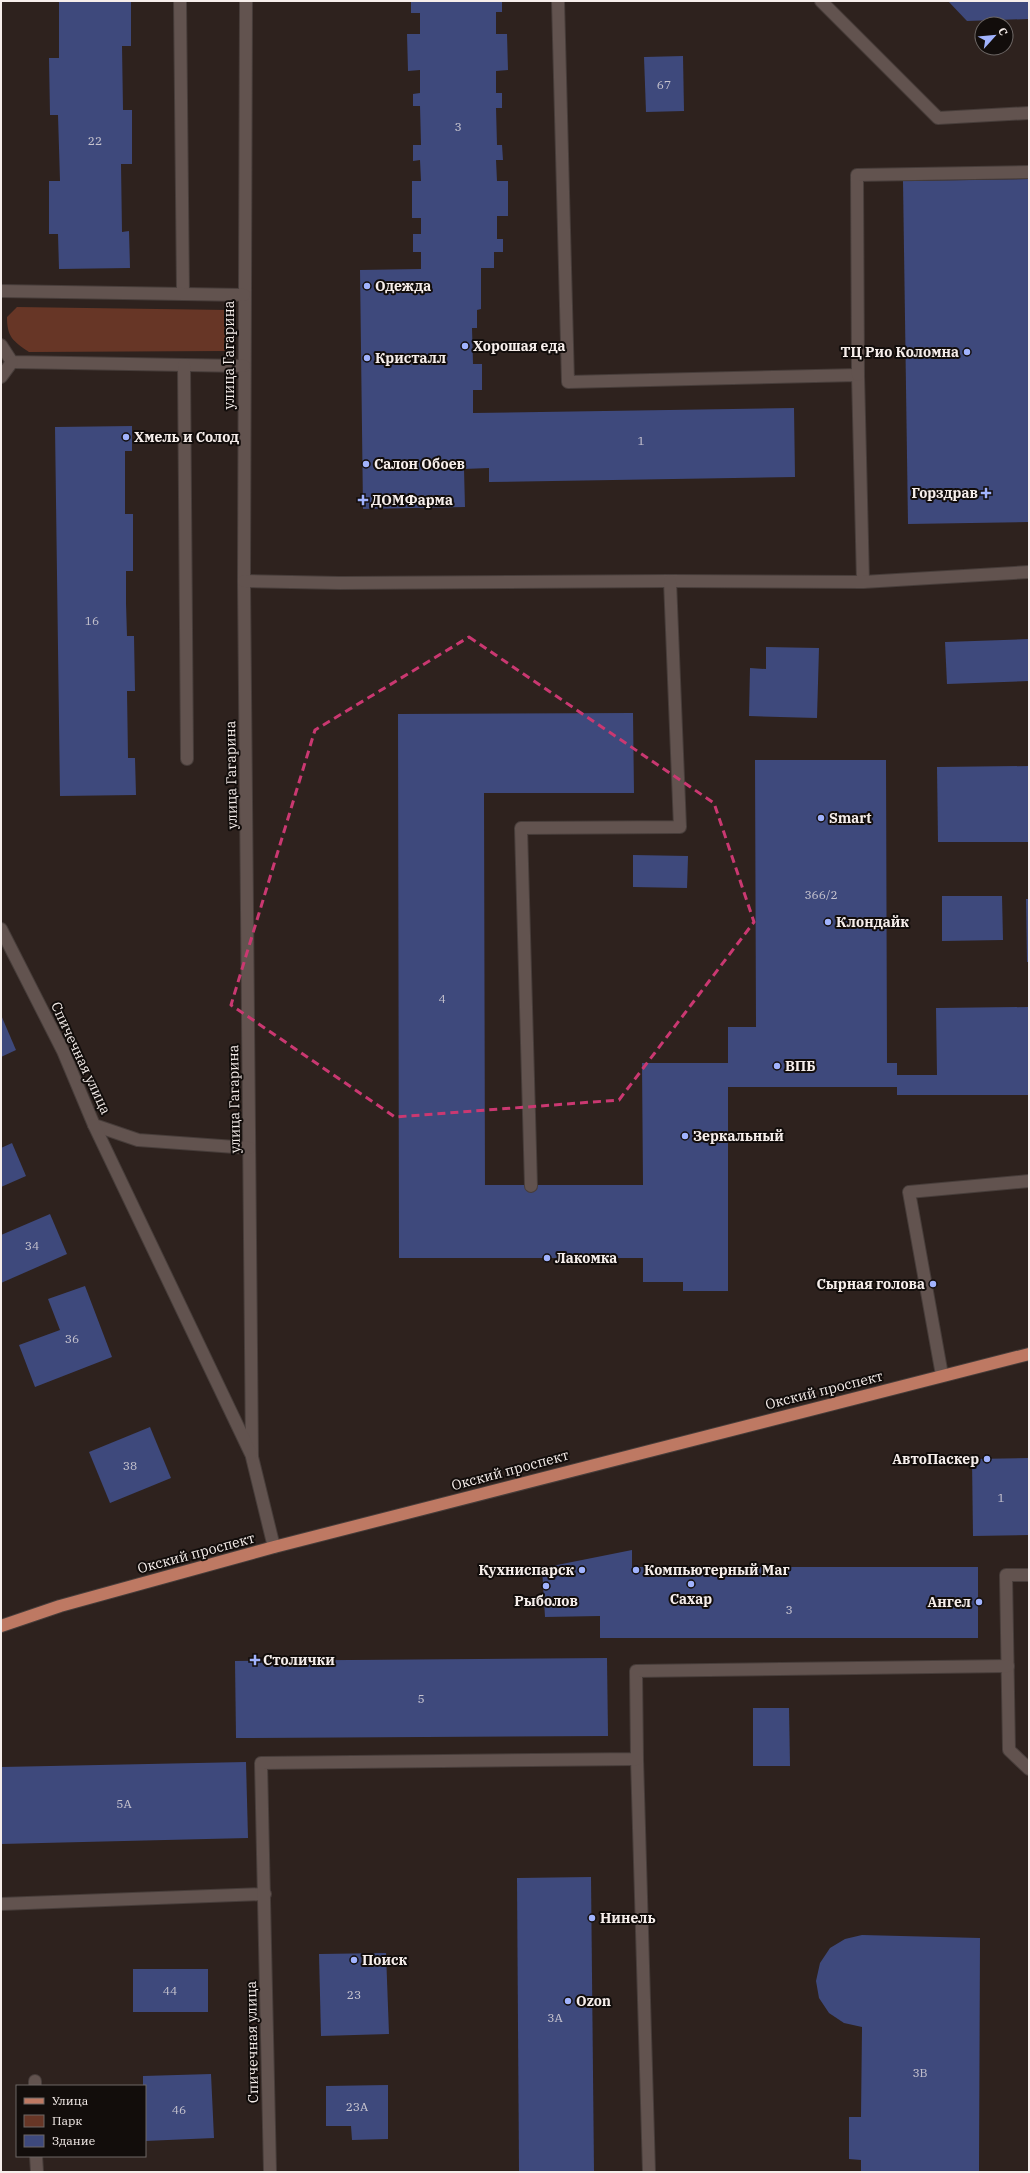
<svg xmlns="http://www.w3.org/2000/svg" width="1030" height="2173" viewBox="0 0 1030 2173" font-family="'IBM Plex Serif',serif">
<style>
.green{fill:#673626}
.building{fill:#3e497c}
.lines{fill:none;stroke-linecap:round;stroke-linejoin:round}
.minor-casing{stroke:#473d3a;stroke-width:14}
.major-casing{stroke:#473d3a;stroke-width:14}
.minor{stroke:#62534f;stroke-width:12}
.major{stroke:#be7963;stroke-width:12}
.marked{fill:none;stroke:#ca3871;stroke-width:3;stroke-dasharray:8 5;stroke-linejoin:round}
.poi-dot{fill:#a1b3fd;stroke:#120d0b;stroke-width:1.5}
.labels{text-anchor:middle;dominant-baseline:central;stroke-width:4;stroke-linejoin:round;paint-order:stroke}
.number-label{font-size:12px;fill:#c8c5cf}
.poi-label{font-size:14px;font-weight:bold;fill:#f6eeeb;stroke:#120d0b;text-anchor:start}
.street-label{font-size:14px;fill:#f6eeeb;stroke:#120d0b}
</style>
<rect width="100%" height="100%" fill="#2e221e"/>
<path class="green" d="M 17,307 L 228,310 L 228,351 L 29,352 C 13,341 7,337 7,317 Z"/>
<g class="building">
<polygon points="59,1 131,1 131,46 122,46 123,110 132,110 132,164 121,164 122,232 129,231 130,268 59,269 58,234 49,234 49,181 60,181 58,115 50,115 49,58 59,58"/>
<polygon points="411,1 502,1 502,12 496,12 496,34 507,34 508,70 496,71 496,93 502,93 502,108 496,108 497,145 502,145 503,160 496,160 497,181 508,181 508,216 497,216 497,239 503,239 503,252 494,252 494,268 481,268 481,309 477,310 477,328 472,328 473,364 482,364 482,390 473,390 473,413 794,408 795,477 489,482 489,468 464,469 465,507 363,509 360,270 421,269 421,252 413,252 413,234 421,234 421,218 412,218 412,181 421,181 420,160 413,161 413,145 421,145 420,106 413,106 413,94 420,93 420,70 408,71 407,34 420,34 420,13 411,13"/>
<polygon points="948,1 1029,1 1029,19 967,21"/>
<polygon points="683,56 684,111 646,112 644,57"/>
<polygon points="1029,179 1029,522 908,524 903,181"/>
<polygon points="132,426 132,451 125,451 125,514 133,514 133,571 126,571 126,603 127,636 134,636 135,691 127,691 128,758 135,758 136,795 60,796 55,427"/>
<polygon points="1029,639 1029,681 947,684 945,642"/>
<polygon points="766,647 819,648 817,718 749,716 750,668 766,669"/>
<polygon points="633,713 634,793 484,793 485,1185 643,1185 642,1063 728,1063 728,1027 756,1027 755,760 886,760 887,1063 897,1063 897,1075 937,1075 936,1008 1029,1007 1029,1095 897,1095 897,1087 728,1087 728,1291 683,1291 683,1282 643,1282 643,1258 399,1258 398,714"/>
<polygon points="1029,766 1029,842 938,842 937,767"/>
<polygon points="633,855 688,856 687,888 633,887"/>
<polygon points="942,896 1002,896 1003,940 942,941"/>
<polygon points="1026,899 1029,899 1029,962 1027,962"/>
<polygon points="1,1015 16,1050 1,1057"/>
<polygon points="12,1143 26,1176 1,1187 1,1148"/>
<polygon points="50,1214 67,1254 1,1283 1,1235"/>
<polygon points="85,1286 112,1357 35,1387 19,1345 60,1330 48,1299"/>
<polygon points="150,1427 171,1478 110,1503 89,1452"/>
<polygon points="1029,1458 1029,1535 973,1536 972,1459"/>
<polygon points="632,1550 632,1567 978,1567 978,1638 600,1638 600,1616 545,1617 542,1568"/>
<polygon points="607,1658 608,1736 236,1738 235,1661"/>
<polygon points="753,1708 789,1708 790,1766 753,1766"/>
<polygon points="246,1762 248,1838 1,1844 1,1767"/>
<polygon points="591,1877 594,2172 519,2172 517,1878"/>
<polygon points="862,1935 980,1938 979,2172 861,2172 861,2160 849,2159 849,2117 861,2117 862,2027 844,2023 829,2013 819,1998 816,1981 820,1963 830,1948 845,1939"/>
<polygon points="386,1953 389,2034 321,2036 319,1954"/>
<rect x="133" y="1969" width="75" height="43"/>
<polygon points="211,2074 214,2138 145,2141 145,2086 143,2086 143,2076"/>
<polygon points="388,2085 388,2139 352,2140 351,2126 326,2126 326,2086"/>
</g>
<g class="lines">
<g class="minor-casing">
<g id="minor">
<polyline points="180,1 183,294"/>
<polyline points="246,1 244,581 252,1457 274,1547"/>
<polyline points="558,1 568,382 858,375 863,582"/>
<polyline points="821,1 938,118 1029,113"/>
<polyline points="1,291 244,295"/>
<polyline points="1,345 12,362 244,366"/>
<polyline points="184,365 187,759"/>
<polyline points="858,375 857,175 1029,172"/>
<polyline points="1,377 12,362"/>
<polyline points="244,581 340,583 670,581 863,582 1029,572"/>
<polyline points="1,929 63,1051 94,1125 138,1140 249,1148"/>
<polyline points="94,1125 251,1454"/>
<polyline points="531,1186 521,828 680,827 670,581"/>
<polyline points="942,1375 909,1192 1029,1181"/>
<polyline points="1029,1575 1006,1575 1009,1750 1029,1769"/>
<polyline points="637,1759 649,2172"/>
<polyline points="1,1904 265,1894"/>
<polyline points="35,2081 35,2086"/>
<polyline points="36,2156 37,2172"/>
<polyline points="270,2172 261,1763 637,1759 636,1671 1008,1666"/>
</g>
</g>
<g class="major-casing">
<polyline id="major" points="1,1626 60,1606 274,1547 1029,1354"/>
</g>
<use href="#minor" class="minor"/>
<use href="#major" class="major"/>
</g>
<path class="marked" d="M 469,637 L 714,803 L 754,922 L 619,1100 L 395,1117 L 231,1005 L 315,730 Z"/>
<g class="poi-dot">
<circle cx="367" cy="286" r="4"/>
<circle cx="465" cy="346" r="4"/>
<circle cx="967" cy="352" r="4"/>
<circle cx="367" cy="358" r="4"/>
<circle cx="126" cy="437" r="4"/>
<circle cx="366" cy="464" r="4"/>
<path d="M984 487h4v4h4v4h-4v4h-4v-4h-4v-4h4z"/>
<path d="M361 494h4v4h4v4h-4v4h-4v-4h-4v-4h4z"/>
<circle cx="821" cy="818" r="4"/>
<circle cx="828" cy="922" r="4"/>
<circle cx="777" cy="1066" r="4"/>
<circle cx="685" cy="1136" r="4"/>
<circle cx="547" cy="1258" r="4"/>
<circle cx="933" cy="1284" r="4"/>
<circle cx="987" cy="1459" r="4"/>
<circle cx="582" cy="1570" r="4"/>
<circle cx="636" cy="1570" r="4"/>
<circle cx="691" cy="1584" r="4"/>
<circle cx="546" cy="1586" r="4"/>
<circle cx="979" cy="1602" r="4"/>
<path d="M253 1654h4v4h4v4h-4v4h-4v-4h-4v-4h4z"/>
<circle cx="592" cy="1918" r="4"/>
<circle cx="354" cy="1960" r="4"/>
<circle cx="568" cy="2001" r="4"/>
</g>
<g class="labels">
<g class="number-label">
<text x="664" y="84">67</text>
<text x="458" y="126">3</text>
<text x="95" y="140">22</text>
<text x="641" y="440">1</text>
<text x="92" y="620">16</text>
<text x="821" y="894">366/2</text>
<text x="442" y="998">4</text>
<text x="32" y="1245">34</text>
<text x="72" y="1338">36</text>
<text x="130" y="1465">38</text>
<text x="1001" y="1497">1</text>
<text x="789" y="1609">3</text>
<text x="421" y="1698">5</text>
<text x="124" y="1803">5А</text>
<text x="170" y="1990">44</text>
<text x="354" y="1994">23</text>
<text x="555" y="2017">3А</text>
<text x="920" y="2072">3В</text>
<text x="357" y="2106">23А</text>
<text x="179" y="2109">46</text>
</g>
<g class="poi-label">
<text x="375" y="286">Одежда</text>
<text x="473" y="346">Хорошая еда</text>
<text x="959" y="352" text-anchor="end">ТЦ Рио Коломна</text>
<text x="375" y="358">Кристалл</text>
<text x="134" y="437">Хмель и Солод</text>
<text x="374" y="464">Салон Обоев</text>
<text x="978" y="493" text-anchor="end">Горздрав</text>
<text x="371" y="500">ДОМФарма</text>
<text x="829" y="818">Smart</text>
<text x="836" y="922">Клондайк</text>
<text x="785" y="1066">ВПБ</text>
<text x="693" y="1136">Зеркальный</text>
<text x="555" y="1258">Лакомка</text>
<text x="925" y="1284" text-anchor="end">Сырная голова</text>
<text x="979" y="1459" text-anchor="end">АвтоПаскер</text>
<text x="574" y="1570" text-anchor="end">Кухниспарск</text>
<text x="644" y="1570">Компьютерный Маг</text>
<text x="691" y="1599" text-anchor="middle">Сахар</text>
<text x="546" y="1601" text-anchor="middle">Рыболов</text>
<text x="971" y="1602" text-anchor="end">Ангел</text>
<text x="263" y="1660">Столички</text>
<text x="600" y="1918">Нинель</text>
<text x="362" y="1960">Поиск</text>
<text x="576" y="2001">Ozon</text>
</g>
<g class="street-label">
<text transform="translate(229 355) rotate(-90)">улица Гагарина</text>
<text transform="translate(231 775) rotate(-91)">улица Гагарина</text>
<text transform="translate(81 1058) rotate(65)">Спичечная улица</text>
<text transform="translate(234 1099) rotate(-91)">улица Гагарина</text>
<text transform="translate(824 1390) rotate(-14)">Окский проспект</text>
<text transform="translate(510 1470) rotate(-15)">Окский проспект</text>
<text transform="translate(196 1553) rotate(-15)">Окский проспект</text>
<text transform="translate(252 2042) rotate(-91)">Спичечная улица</text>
</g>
</g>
<rect width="1030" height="2173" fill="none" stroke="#f6eeeb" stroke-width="4"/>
<rect x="16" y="2085" width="130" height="72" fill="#120d0b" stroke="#6d6765"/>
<rect x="24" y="2098" width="20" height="6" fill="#be7963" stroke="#6d6765"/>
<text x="52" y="2105" font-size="12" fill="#f6eeeb">Улица</text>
<rect x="24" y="2115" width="20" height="12" fill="#673626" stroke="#6d6765"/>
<text x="52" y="2125" font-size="12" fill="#f6eeeb">Парк</text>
<rect x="24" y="2135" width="20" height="12" fill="#3e497c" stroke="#6d6765"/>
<text x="52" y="2145" font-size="12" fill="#f6eeeb">Здание</text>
<g transform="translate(994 36) rotate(63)"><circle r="19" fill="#120d0b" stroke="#6d6765"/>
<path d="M0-3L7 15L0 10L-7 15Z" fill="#a1b3fd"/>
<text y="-6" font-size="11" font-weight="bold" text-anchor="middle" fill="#f6eeeb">С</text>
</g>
</svg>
